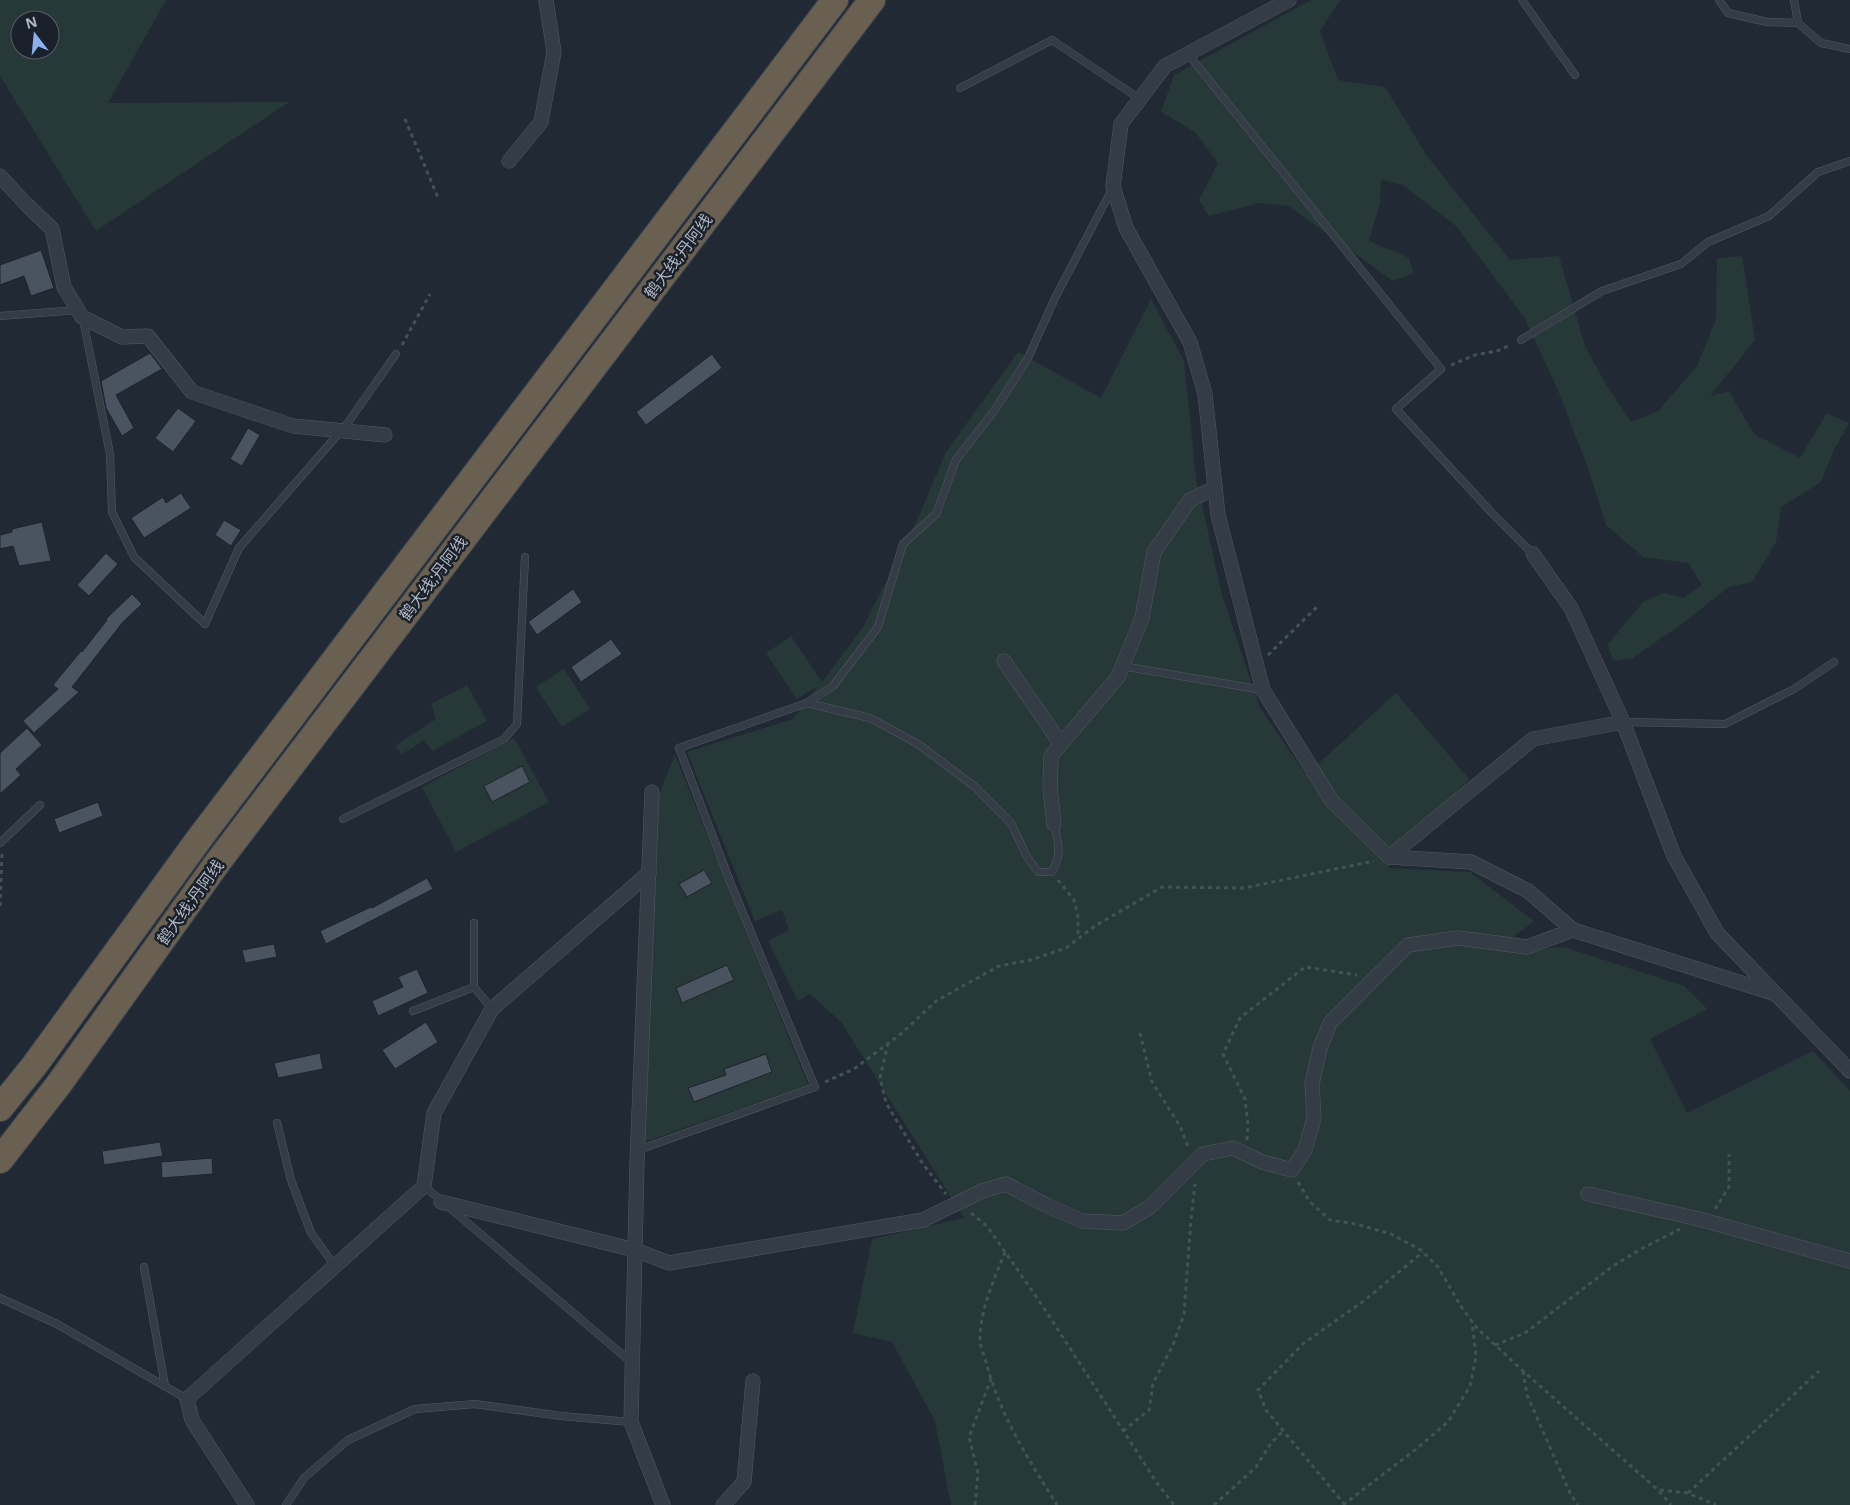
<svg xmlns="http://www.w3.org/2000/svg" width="1850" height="1505" viewBox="0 0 1850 1505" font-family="'Noto Sans','Noto Sans SC',sans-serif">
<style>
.green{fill:#263837;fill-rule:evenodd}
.building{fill:#4a5460;stroke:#1c232c}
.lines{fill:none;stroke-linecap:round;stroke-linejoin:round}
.lane-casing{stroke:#525963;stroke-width:8}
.street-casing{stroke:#525963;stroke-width:15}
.highway-casing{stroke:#3f4650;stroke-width:28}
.path{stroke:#425355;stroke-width:3;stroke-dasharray:4 4;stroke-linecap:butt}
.lane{stroke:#343c45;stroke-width:7}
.street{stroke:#343c45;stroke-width:14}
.highway{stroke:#6a6052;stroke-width:26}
.labels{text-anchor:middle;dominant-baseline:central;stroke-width:5;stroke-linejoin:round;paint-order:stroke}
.street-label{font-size:16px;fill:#afb6c2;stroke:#1a212a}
</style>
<rect width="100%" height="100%" fill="#212a34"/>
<g class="green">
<path d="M 0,0 L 166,0 L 108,103 L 289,102 L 96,231 L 0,76 ZM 20,20 L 50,20 L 50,50 L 20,50 Z"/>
<polygon points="1311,0 1340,0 1320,31 1338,80 1385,87 1427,156 1510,260 1559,256 1585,346 1604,381 1631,422 1658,411 1697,366 1716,319 1717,259 1742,256 1755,340 1710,396 1729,391 1754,434 1800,458 1827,413 1849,423 1834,450 1821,482 1781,507 1776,542 1752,582 1729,587 1687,620 1633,658 1613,661 1608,644 1643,602 1663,593 1683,598 1702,585 1688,563 1643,557 1606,525 1588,468 1557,388 1524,317 1456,226 1403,185 1381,180 1380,203 1369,241 1409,258 1414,273 1393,281 1289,206 1260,203 1209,216 1199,200 1218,163 1195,132 1161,112 1174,75"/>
<polygon points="1151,299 1184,361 1196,478 1222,595 1260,708 1306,775 1396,693 1469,779 1387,868 1470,872 1534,921 1495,951 1564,947 1684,986 1707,1009 1650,1039 1687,1113 1813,1051 1850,1091 1850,1505 951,1505 935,1421 892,1342 853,1333 872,1239 964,1218 841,1022 810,994 798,1001 768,941 789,930 782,910 755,921 687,752 793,719 818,686 797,699 766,653 791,636 822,682 863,627 919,516 946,452 1018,352 1101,398"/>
<polygon points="564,669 590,709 562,727 536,687"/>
<polygon points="467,685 487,721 432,751 424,740 402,754 395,746 436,719 431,704"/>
<polygon points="514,738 549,802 456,852 422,787"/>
<polygon points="675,755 808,1085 644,1142 659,794"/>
</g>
<g class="building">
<polygon points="41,250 54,288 31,296 24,276 0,285 0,265"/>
<polygon points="150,353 162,369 116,395 134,428 122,436 106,408 101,381"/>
<polygon points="712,354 722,368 646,425 636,412"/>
<polygon points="178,408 196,421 173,452 155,438"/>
<polygon points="248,428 260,435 242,466 230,459"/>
<polygon points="181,493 191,508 144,538 131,518 163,497 166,503"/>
<polygon points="224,520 241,530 231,546 215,535"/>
<polygon points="42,522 51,561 19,566 13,546 0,549 0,535 12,532 12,529"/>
<polygon points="106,553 118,564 89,596 77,585"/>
<polygon points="573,589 582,602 537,635 528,622"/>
<polygon points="132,594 142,604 123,622 72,687 79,692 34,733 23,721 58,689 53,685 81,651 82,652 107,620 106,619"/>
<polygon points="611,639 622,654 581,682 571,667"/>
<polygon points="27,728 42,745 16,769 21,775 0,794 0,753"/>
<polygon points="522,766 530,782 492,802 484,786"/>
<polygon points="98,802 103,816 59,833 54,819"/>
<polygon points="704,870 712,883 687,897 679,884"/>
<polygon points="427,878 433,889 326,944 320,931 371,907 372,908"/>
<polygon points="274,944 277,957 245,963 242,950"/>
<polygon points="727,965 734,980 682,1003 676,988"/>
<polygon points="417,969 428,993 378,1016 372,1001 403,987 398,977"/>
<polygon points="426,1022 438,1042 395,1069 382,1050"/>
<polygon points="320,1053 323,1069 278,1078 274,1063"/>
<polygon points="766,1054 772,1072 694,1102 688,1088 726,1075 724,1069"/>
<polygon points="160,1142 163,1156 104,1165 102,1151"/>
<polygon points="212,1158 213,1174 162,1178 161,1162"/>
</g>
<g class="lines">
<g class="lane-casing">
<g id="lane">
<polyline points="1522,0 1575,75"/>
<polyline points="1719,0 1728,13 1767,22 1798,23 1821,43 1850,49"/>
<polyline points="1794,0 1798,23"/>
<polyline points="1188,54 1441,369 1396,409 1492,513 1533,554"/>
<polyline points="960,88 1052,40 1140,99"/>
<polyline points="0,316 78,310"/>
<polyline points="83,319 110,454 112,512 134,557 205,624 239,548 347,424 396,354"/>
<polyline points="1521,340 1602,291 1681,264 1708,242 1769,216 1818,172 1850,161"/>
<polyline points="1122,666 1263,690"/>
<path d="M 807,703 L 870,718 L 918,744 L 974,786 L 1011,823 L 1026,855 L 1038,872 L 1052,872 C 1062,853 1059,845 1054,824"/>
<polyline points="1623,722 1725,724 1794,689 1834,662"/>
<polyline points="343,819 504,739 517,724 525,557"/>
<polyline points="0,843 40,805"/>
<polyline points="474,923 474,987 492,1009"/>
<polyline points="413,1011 474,987"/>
<polyline points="277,1123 291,1180 311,1233 335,1266"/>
<polyline points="638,1150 815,1087 731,884 679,748 807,703 833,686 878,627 903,544 936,514 956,460 994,411 1028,358 1055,298 1113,187"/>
<polyline points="424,1186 631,1362"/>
<polyline points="144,1267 165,1386"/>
<polyline points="0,1298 57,1324 187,1399"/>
<polyline points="286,1505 304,1478 348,1440 415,1409 475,1404 561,1416 631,1422"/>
</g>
</g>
<g class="street-casing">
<g id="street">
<polyline points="1289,0 1165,66 1121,124 1113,186 1126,228 1190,342 1205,394 1218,515 1263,690 1332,801 1389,857"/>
<polyline points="509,161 541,122 554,52 546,0"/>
<polyline points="0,176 27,205 52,229 64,287 82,317 122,337 148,336 192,392 293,426 385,435"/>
<polyline points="1533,554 1571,608 1623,722 1674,856 1717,933 1850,1071"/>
<polyline points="1004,661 1061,744"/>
<polyline points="652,792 637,1162 631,1422 663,1505"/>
<polyline points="1054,824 1050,789 1051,756 1118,677 1142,618 1154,552 1190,500 1215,488"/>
<polyline points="1573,930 1773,993"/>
<polyline points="1588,1194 1699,1219 1850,1261"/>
<polyline points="441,1202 635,1250 669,1263 923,1220 982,1191 1006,1184 1046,1205 1082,1221 1123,1223 1150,1207 1203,1154 1233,1148 1262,1162 1292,1170 1305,1150 1314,1118 1312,1084 1320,1048 1330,1023 1408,945 1458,938 1527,947 1573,930 1528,891 1471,862 1389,857 1533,739 1623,722"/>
<polyline points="247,1505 192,1420 187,1399 424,1186 434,1113 492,1009 649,873"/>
<polyline points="723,1505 744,1482 753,1381"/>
</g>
</g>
<g class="highway-casing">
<g id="highway">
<polyline points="0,1108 34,1066 199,839 835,0"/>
<polyline points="0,1160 59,1084 218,862 872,0"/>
</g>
</g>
<g class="path">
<polyline points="405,119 439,200"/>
<polyline points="402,345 430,294"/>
<polyline points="1451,365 1475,355 1497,351 1511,345"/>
<polyline points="1268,655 1319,605"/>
<polyline points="1058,880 1074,900 1078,917 1078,938"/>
<polyline points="0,906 2,854"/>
<polyline points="1140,1033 1152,1082 1180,1126 1189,1149"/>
<polyline points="888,1043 880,1078 886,1103 923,1164 946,1194"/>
<polyline points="825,1082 854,1069 902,1033 936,1001 999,966 1031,960 1066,948 1095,926 1162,887 1244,888 1374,861"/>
<polyline points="1247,1140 1248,1125 1245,1099 1223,1054 1240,1018 1305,967 1357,975"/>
<polyline points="1298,1182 1310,1202 1330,1220 1356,1224 1391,1234 1421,1250 1438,1267 1462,1308 1477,1328 1523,1371 1658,1490 1671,1505"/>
<polyline points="1715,1209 1729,1187 1729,1154"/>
<polyline points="971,1213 987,1226 1044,1308 1157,1483 1174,1505"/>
<path d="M 1005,1252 C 994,1280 980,1309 980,1340 C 980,1347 984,1355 986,1362 C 1000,1415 1028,1459 1057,1505"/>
<polyline points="1495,1345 1525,1333 1613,1266 1643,1248 1680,1229"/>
<polyline points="1523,1371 1527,1395 1571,1495 1578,1505"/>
<polyline points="1123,1431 1149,1410 1153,1383 1173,1345 1184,1314 1191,1219 1195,1184"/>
<polyline points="1660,1490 1688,1493 1716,1505"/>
<polyline points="1688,1493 1819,1371"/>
<polyline points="975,1505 978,1473 969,1437 991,1379"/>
<polyline points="1214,1505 1256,1467 1271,1443 1283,1431"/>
<polyline points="1343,1505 1415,1450 1448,1422 1470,1386 1476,1356 1472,1322"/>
<polyline points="1345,1505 1266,1410 1258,1390 1304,1343 1365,1300 1423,1252"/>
</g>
<use href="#lane" class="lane"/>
<use href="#street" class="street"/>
<use href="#highway" class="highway"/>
</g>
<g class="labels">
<g class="street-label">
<text transform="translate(678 256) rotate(-53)">鹤大线;丹阿线</text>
<text transform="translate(433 578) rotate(-53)">鹤大线;丹阿线</text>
<text transform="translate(190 902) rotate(-54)">鹤大线;丹阿线</text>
</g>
</g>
<g transform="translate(35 35) rotate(344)"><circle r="24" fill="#1a212a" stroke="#565d67"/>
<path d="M0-4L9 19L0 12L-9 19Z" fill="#88b1ee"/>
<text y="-8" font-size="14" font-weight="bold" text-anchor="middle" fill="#afb6c2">N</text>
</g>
</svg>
